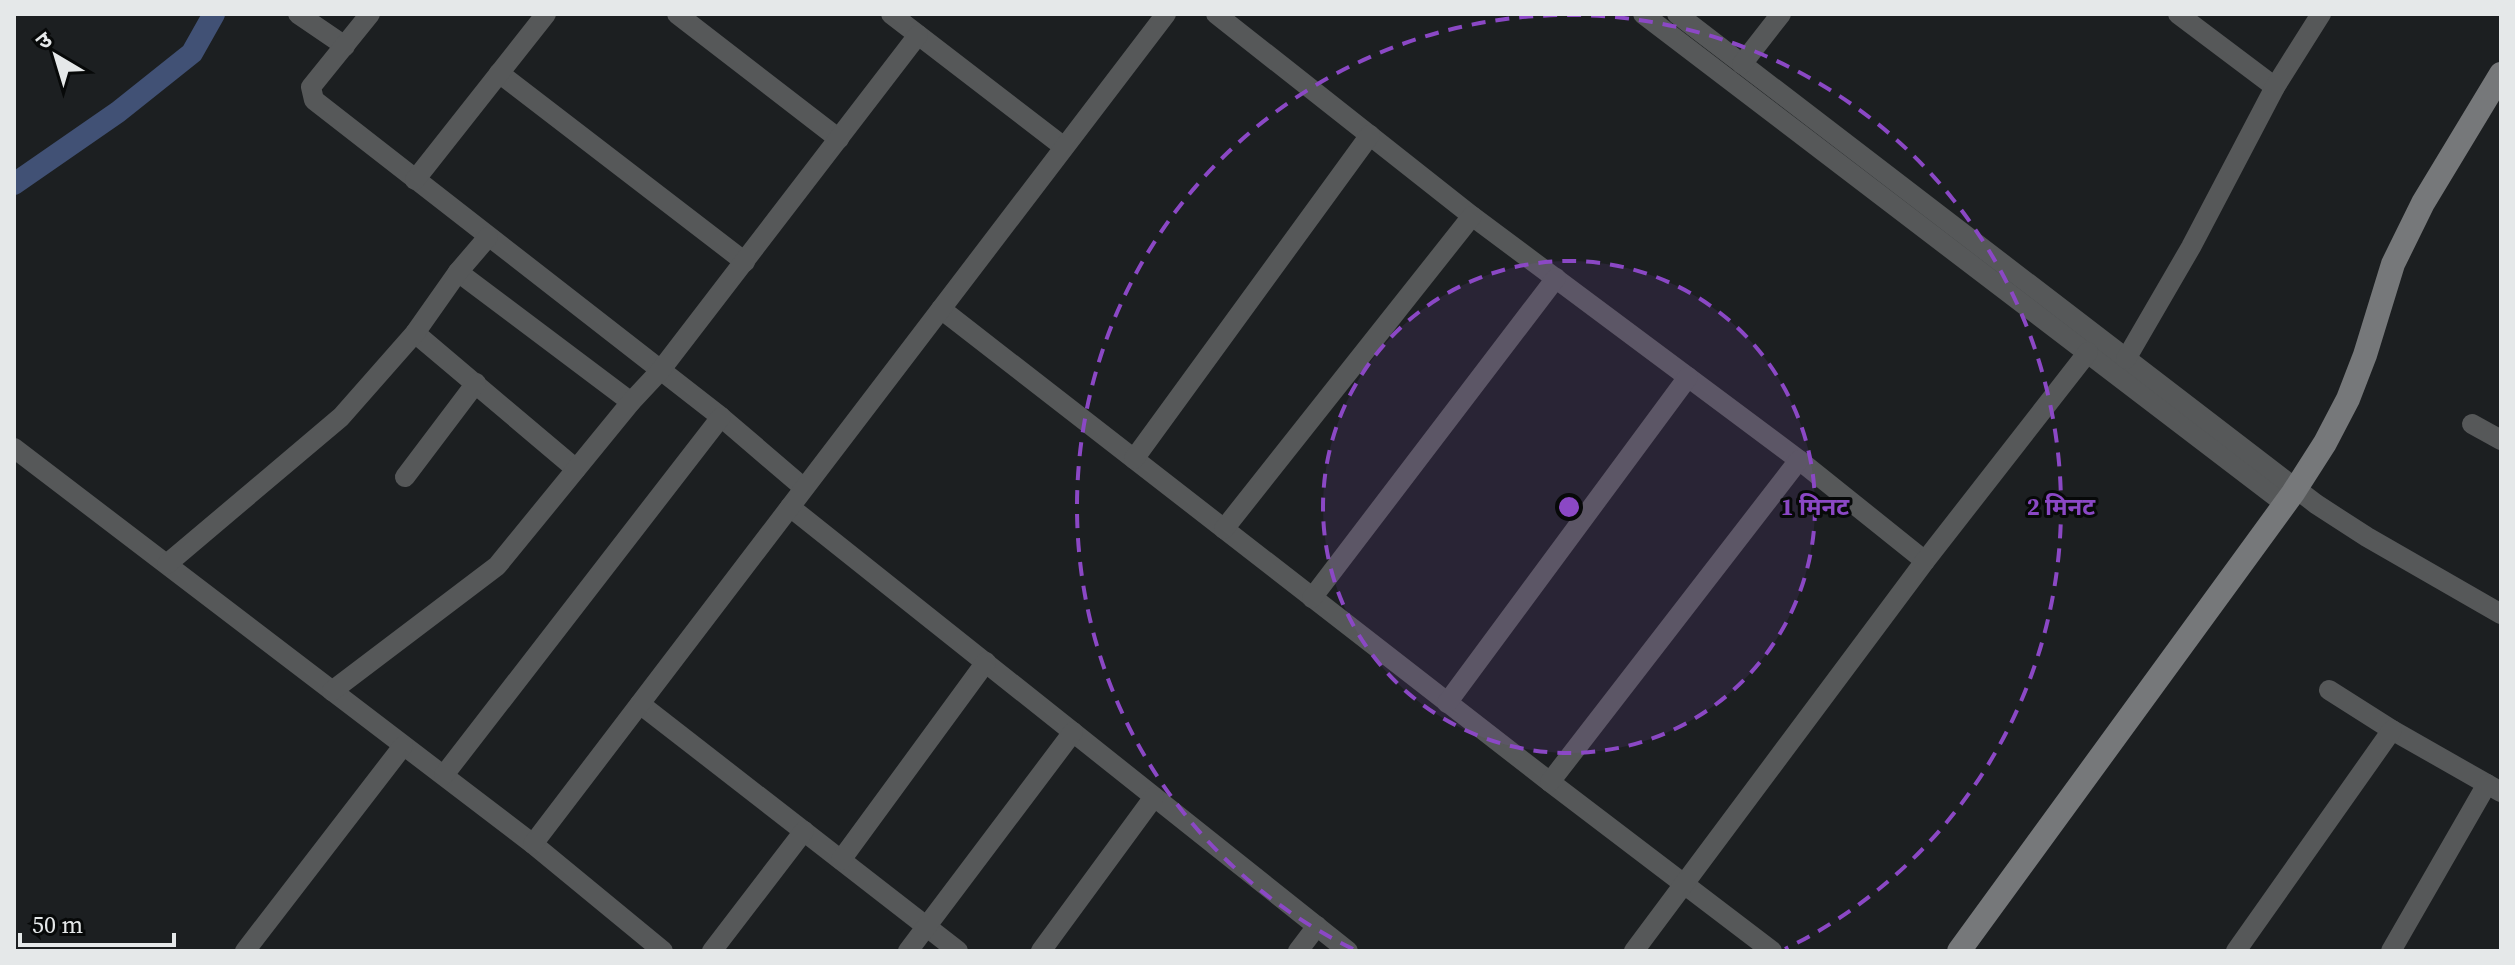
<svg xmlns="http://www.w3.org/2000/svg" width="2515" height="965" viewBox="0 0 2515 965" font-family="'Source Serif 4','Noto Sans Devanagari',serif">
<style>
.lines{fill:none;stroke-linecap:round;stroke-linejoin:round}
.canal{stroke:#415175;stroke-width:22}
.street{stroke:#565859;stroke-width:20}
.secondary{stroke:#76787a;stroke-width:24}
.ring{fill:none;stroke:#8b48c5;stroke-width:4;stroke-dasharray:14 10}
.centre{fill:#8b48c5;stroke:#070909;stroke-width:4}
.ring-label{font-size:24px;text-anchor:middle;font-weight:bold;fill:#8b48c5;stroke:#070909;stroke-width:6;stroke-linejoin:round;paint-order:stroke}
</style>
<rect width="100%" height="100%" fill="#1c1f21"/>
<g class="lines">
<polyline class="canal" points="14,184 118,112 192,53 214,14"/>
<g class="street">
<polyline points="298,14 345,46"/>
<polyline points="370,14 311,87 314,100 721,417 804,488"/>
<polyline points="677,14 839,139"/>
<polyline points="891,14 1064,147"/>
<polyline points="1216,14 1472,216 1799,460 1925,561"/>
<polyline points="1643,14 2284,503"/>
<polyline points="1677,14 2316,504 2367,537 2501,614"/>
<polyline points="2178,14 2275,87"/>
<polyline points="1742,64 1781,14"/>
<polyline points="499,73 745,262"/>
<polyline points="415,180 546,14"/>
<polyline points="458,272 631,402"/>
<polyline points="941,309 1550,782 1772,951"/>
<polyline points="415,333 576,469"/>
<polyline points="2126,359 2191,247 2275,87 2321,14"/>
<polyline points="2472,424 2501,440"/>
<polyline points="14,448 533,844 663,951"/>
<polyline points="1134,459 1370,135"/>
<polyline points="405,477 476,383"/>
<polyline points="790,507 1348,951"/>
<polyline points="1224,529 1472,216"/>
<polyline points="167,564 341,417 415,333 458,272 488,237"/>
<polyline points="1312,598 1556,278"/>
<polyline points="2329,690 2392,730 2501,792"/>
<polyline points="332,691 497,566 631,402 660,371 918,35"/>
<polyline points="1447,703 1688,377"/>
<polyline points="640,704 958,951"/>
<polyline points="444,775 721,417"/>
<polyline points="1550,782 1799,460"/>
<polyline points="533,844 1166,14"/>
<polyline points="841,860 986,662"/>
<polyline points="245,951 403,746"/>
<polyline points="712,951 804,831"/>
<polyline points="908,951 1073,732"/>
<polyline points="1041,951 1154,797"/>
<polyline points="1298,951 1317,926"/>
<polyline points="1634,951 1925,561 2088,352"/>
<polyline points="2236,951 2392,730"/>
<polyline points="2391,951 2487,784"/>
</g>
<polyline class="secondary" points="1959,951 2293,493 2325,443 2348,399 2365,355 2393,264 2423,203 2501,74"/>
</g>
<circle cx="1569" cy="507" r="246" fill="#8b48c5" fill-opacity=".12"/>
<g class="ring">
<circle cx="1569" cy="507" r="246"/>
<path d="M1353 949A492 492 0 1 1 1785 949"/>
</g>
<circle cx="1569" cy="507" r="12" class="centre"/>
<g class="ring-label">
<text x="1815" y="515">1 मिनट</text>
<text x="2061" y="515">2 मिनट</text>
</g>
<rect width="2515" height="965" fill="none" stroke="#e5e8e9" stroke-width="32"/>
<g transform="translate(56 56) rotate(322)" stroke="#070909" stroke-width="6" paint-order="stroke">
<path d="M0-6L14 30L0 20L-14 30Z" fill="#e5e8e9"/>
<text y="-12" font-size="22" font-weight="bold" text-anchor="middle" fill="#e5e8e9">उ</text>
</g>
<path d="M20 933v12h154v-12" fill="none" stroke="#e5e8e9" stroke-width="4"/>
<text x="32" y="933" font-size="24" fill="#e5e8e9" stroke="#070909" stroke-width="6" paint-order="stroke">50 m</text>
</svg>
